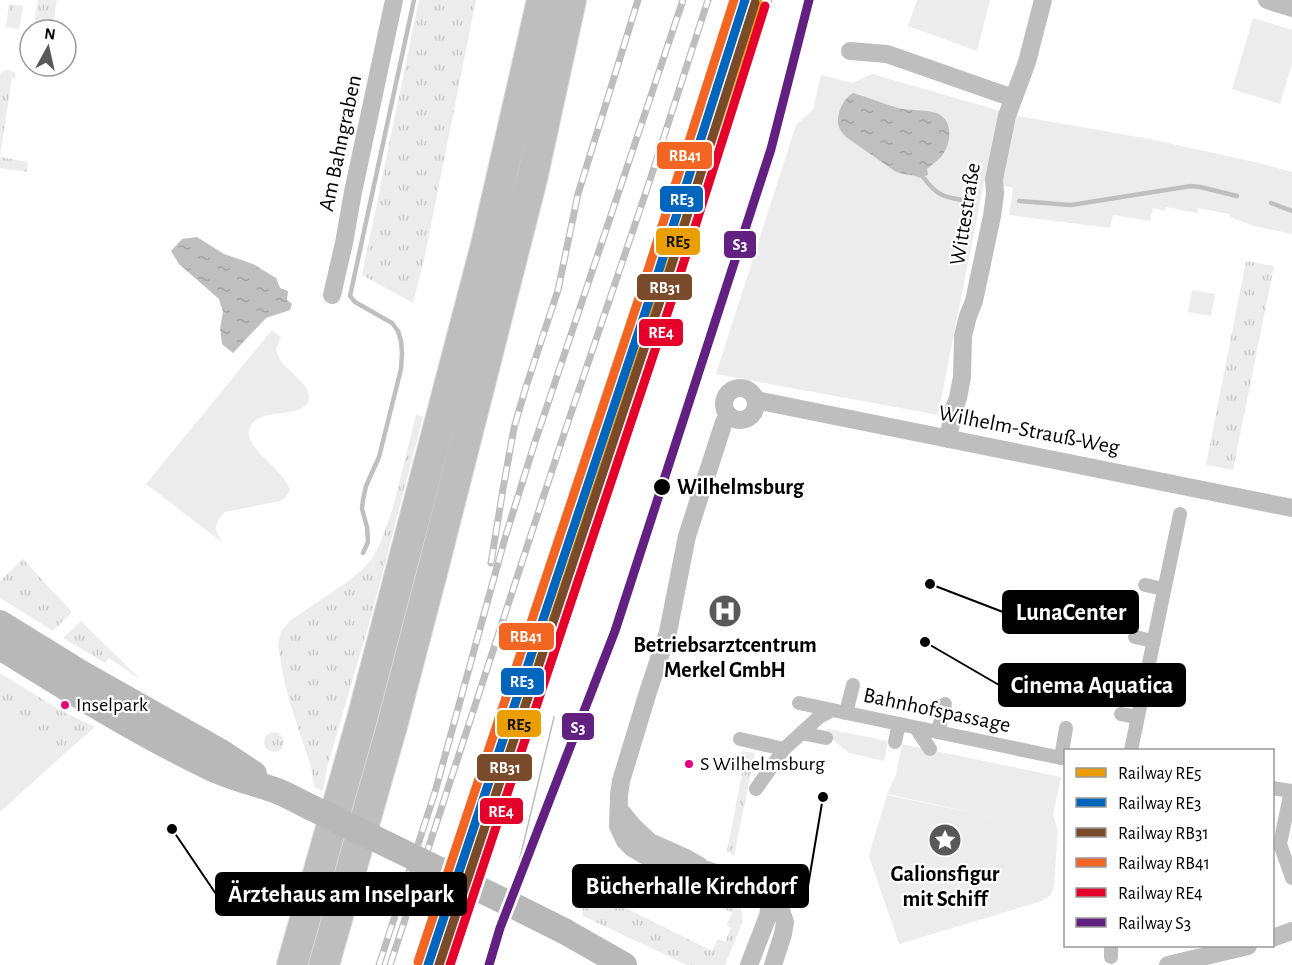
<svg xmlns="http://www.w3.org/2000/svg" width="1292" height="965" viewBox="0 0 1292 965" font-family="'Alegreya Sans',sans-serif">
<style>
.grass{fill:url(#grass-tufts)}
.park{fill:#ececec}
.water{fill:url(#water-ripples)}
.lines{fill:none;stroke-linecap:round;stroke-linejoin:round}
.stream{stroke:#bfbfbf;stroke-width:4.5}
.trunk-casing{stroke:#dbdbdb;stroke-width:32}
.pedestrian{stroke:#bebebe;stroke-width:14}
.minor{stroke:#bebebe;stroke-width:18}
.secondary{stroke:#b8b8b8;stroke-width:26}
.trunk{stroke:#bebebe;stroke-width:30}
.tram{stroke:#bebebe;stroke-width:1.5}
.rail-casing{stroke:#bebebe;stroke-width:7}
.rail{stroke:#fff;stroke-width:4.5;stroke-dasharray:14;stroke-linecap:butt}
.secondary-bridge{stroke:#b8b8b8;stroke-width:26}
.rail-1-casing{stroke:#fff;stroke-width:14}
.rail-2-casing{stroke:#fff;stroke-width:14}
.rail-3-casing{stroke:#fff;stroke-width:14}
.rail-4-casing{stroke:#fff;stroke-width:14}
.rail-5-casing{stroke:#fff;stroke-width:14}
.rail-6-casing{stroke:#fff;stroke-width:14}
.rail-1{stroke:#eb9e00;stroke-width:9}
.rail-2{stroke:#0065bd;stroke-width:9}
.rail-3{stroke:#7a4b2a;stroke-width:9}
.rail-4{stroke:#f26522;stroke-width:9}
.rail-5{stroke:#e4002b;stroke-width:9}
.rail-6{stroke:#622181;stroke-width:9}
.stop-dot{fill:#000;stroke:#fff;stroke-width:2}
.bus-dot{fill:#e5007d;stroke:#fff;stroke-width:2}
.labels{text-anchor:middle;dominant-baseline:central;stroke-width:4.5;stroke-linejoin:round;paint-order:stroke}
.bus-label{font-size:20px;fill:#000;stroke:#fff;text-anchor:start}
.street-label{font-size:22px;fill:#000;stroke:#fff}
.stop-label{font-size:22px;font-weight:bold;fill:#000;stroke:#fff;text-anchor:start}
.poi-label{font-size:22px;font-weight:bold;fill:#000;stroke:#fff}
.leader{fill:none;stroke:#000;stroke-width:2}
.callout-dot{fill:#000;stroke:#fff;stroke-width:2}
.callout{fill:#000;stroke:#000;stroke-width:2}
.callout-label{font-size:24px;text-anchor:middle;font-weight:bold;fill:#fff}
.line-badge{stroke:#fff;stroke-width:2}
.badge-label{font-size:16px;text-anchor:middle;font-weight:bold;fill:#fff}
.pale-badge-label{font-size:16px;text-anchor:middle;font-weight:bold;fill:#111}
</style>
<defs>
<pattern id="grass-tufts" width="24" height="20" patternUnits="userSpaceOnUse" patternTransform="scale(1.5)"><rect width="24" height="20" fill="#ececec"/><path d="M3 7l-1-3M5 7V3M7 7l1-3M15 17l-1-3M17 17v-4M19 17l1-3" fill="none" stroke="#c9c9c9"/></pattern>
<pattern id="water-ripples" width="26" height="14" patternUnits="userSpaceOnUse" patternTransform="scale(1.5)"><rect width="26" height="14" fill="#bfbfbf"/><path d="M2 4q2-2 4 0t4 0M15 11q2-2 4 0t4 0" fill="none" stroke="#a2a2a2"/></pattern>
</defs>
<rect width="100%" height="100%" fill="#fff"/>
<g class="grass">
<polygon points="38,0 57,0 52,30 33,30"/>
<polygon points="419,0 476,0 424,260 413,303 362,275"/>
<polygon points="9,4 23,6 19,29 6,27"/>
<polygon points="9,70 15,73 16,79 12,78 0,157 28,162 27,172 0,168 0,75 3,71"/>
<polygon points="1246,261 1274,266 1233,470 1206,465"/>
<polygon points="416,415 423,417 371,617 328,764 323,791 314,787 311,767 290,703 285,685 278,645 281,631 291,620 347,582 363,569 373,557 380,544 392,511"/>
<polygon points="23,559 72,612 53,631 0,598 0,581"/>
<polygon points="81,621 141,680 109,658 105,663 63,638"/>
<polygon points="0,673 60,710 95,727 63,755 0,706"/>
<circle cx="274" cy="742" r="10"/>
<polygon points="741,751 755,753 734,856 727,851 743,768"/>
<polygon points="582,886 712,951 718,939 725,942 731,928 726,925 732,913 719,906 724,894 738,901 743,916 740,928 725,965 687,965 583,916"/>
</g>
<g class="park">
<polygon points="917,0 990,0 977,51 908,26"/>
<polygon points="1253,18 1292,30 1292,64 1280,104 1232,89"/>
<polygon points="872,74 1018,116 1150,139 1259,163 1292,172 1292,234 1254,226 1230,217 1229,214 1198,208 1197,213 1166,207 1165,211 1153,208 1150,221 1113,215 1110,228 1009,215 1013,188 984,182 938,415 716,374 796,125 813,110 821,75 852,83"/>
<polygon points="1192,290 1215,294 1211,316 1188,312"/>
<path d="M 272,330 L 281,337 L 276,349 C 277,352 278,355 279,358 C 286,370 310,383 309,398 C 307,423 248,402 249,435 C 250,451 285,471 290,490 L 286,497 L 280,501 L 225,512 C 213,523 214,530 223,543 L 146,484 Z"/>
<polygon points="0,706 63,755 0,812"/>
<polygon points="828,729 888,741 884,761 849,753 832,739 826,737"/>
<polygon points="902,744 1061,777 1053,815 1058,830 1054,885 1051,895 1042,901 899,944 869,856 871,848 887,795 992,817 887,794 896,775"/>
</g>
<g class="water">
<path d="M 853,93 C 868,97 883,104 898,108 C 910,111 924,109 936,113 C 954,119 952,144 941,157 C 937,161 932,165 927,169 L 928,175 L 920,178 C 912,174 905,175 896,172 L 846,137 C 843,134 839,129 838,124 C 837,112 843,99 853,93 Z"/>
<polygon points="197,237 224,254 253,264 276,278 280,288 288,291 287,300 292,304 290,310 266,318 233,353 222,344 220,328 223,312 219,299 179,264 171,251 182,239"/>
</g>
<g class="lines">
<g class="stream">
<path d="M 923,177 C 939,198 945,197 969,201"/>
<polyline points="1019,201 1071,205 1191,186 1200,187 1237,196"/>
<polyline points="1271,203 1292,211"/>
<polyline points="363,553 368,542 367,527 362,509 363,500 366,486 379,457 401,369 402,353 401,341 398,331 392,323 355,302 350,296 414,0"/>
</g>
<g class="trunk-casing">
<g id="trunk">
<polyline points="292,965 362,719 486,245 542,0"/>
<polyline points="324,965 392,726 433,569 532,179 571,0"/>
</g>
</g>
<g class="pedestrian">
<polyline points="1145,585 1164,589"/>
<polyline points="1135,637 1153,641"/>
<polyline points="799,703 1066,759"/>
<polyline points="846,713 853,685"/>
<polyline points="1121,714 1137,717"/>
<polyline points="916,728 930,749"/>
<polyline points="938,732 945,704"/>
<polyline points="801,733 826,738"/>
<polyline points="740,739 784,749"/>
<polyline points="895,742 899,724"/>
<polyline points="1131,750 1180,514"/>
<polyline points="1061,758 1066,728"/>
<polyline points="1272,788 1291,791 1280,844 1292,878"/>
<polyline points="756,789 784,749 819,717 832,710"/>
<polyline points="1111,957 1111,946"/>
</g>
<g class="minor">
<polyline points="1267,0 1292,8"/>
<polyline points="850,51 887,54 1013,98"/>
<polyline points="332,295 344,243 353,192 394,0"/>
<circle cx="740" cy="404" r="16"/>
<polyline points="756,401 761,401 1292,508"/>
<polyline points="729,416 724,422 687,536 668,632 648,692 621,781 619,795 618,826 625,841 632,848 651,859 670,866 707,870 747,883 755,888 781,910 785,922 783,934 773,965"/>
<polyline points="948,439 954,408 958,398 962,377 963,336 968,316 974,301 992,216 995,194 994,179 1007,116 1027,62 1043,0"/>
<polyline points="619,809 633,826 650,842 686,858 700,866"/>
<polyline points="1272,938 1292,931"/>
<polyline points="749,965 768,916 769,908 767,899"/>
<polyline points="1168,965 1248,946"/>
</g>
<g class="secondary">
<polyline points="0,623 81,673 221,752 254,774"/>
<path d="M 0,647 C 69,690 138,733 211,768 C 232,778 255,783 277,791 C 288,795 299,802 310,807"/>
<polyline points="564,931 624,965"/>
</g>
<use href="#trunk" class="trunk"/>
<polyline class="tram" points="500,928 518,866 554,717"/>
<g class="rail-casing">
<g id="rail">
<polyline points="491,563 503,489 514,428 525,390 558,290 578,194 638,0"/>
<polyline points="379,965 435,792 505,538 534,445 683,0"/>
<polyline points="390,965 563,437 649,183 708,0"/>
<polyline points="449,965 769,0"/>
</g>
</g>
<use href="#rail" class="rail"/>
<polyline class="secondary-bridge" points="310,807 518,908 564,931"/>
<g class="rail-1-casing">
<polyline id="rail-1" points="439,965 758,0"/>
</g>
<g class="rail-2-casing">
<polyline id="rail-2" points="428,965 653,289 745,0"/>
</g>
<g class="rail-3-casing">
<polyline id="rail-3" points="439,965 663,292 755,3"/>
</g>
<g class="rail-4-casing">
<polyline id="rail-4" points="418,962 643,286 734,0"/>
</g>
<g class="rail-5-casing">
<polyline id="rail-5" points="450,965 673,296 765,6"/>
</g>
<g class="rail-6-casing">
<polyline id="rail-6" points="489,965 500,928 615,631 771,149 809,0"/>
</g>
<use href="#rail-1" class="rail-1"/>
<use href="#rail-2" class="rail-2"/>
<use href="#rail-3" class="rail-3"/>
<use href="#rail-4" class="rail-4"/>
<use href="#rail-5" class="rail-5"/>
<use href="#rail-6" class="rail-6"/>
</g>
<defs>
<g id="hospital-disc" transform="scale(1.725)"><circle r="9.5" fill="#595959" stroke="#fff"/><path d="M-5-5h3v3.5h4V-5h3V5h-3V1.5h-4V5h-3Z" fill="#fff"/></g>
<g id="sight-disc" transform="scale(1.725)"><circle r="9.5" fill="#595959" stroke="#fff"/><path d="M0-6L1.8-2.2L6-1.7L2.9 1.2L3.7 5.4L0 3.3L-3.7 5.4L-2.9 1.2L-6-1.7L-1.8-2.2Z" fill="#fff"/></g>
</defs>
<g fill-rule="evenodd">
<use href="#hospital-disc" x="725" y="611"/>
<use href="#sight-disc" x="945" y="840"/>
</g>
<circle class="stop-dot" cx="662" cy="487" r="9"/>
<g class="bus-dot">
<circle cx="65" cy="705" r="5"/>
<circle cx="689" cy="764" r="5"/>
</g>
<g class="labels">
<g class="bus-label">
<text x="76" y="705">Inselpark</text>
<text x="700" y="764">S Wilhelmsburg</text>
</g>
<g class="street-label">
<text transform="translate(340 143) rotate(-78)">Am Bahngraben</text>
<text transform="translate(965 214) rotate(-81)">Wittestraße</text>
<text transform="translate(1029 430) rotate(11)">Wilhelm-Strauß-Weg</text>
<text transform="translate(937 710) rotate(12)">Bahnhofspassage</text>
</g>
<g class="stop-label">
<text x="677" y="487">Wilhelmsburg</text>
</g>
<g class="poi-label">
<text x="725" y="645">Betriebsarztcentrum<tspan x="725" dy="25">Merkel GmbH</tspan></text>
<text x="945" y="874">Galionsfigur<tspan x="945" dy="25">mit Schiff</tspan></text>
</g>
</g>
<path class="leader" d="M930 584L1003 612M925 642L999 685M823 797L808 886M172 829L216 894"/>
<g class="callout-dot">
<circle cx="930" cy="584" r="6"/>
<circle cx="925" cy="642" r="6"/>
<circle cx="823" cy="797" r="6"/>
<circle cx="172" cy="829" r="6"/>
</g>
<g class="callout">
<rect x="1003" y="591" width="135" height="42" rx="6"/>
<rect x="999" y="664" width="186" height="42" rx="6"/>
<rect x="573" y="865" width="235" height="42" rx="6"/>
<rect x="216" y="873" width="250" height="42" rx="6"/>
</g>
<g class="callout-label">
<text x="1071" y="620">LunaCenter</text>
<text x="1092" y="693">Cinema Aquatica</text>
<text x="691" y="894">Bücherhalle Kirchdorf</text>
<text x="341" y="902">Ärztehaus am Inselpark</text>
</g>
<g class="line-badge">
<rect x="656" y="141" width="57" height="29" rx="6" fill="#f26522"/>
<rect x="659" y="185" width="45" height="28" rx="6" fill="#0065bd"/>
<rect x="655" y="227" width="46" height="29" rx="6" fill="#eb9e00"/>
<rect x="723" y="230" width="34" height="29" rx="6" fill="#622181"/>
<rect x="636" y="273" width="57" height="28" rx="6" fill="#7a4b2a"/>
<rect x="638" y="318" width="46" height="29" rx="6" fill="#e4002b"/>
<rect x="498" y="622" width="57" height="29" rx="6" fill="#f26522"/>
<rect x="500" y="667" width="45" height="29" rx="6" fill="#0065bd"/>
<rect x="496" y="709" width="46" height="29" rx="6" fill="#eb9e00"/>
<rect x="561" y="712" width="34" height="29" rx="6" fill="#622181"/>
<rect x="476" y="753" width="57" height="29" rx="6" fill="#7a4b2a"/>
<rect x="479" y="797" width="45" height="28" rx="6" fill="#e4002b"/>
</g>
<g class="badge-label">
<text x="685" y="161">RB41</text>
<text x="682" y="205">RE3</text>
<text x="740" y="250">S3</text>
<text x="665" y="293">RB31</text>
<text x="661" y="338">RE4</text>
<text x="526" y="642">RB41</text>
<text x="522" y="687">RE3</text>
<text x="578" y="733">S3</text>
<text x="505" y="773">RB31</text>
<text x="501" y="817">RE4</text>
</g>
<g class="pale-badge-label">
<text x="678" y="247">RE5</text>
<text x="519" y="730">RE5</text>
</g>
<rect x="1064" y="749" width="210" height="198" fill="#ffffff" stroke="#999999" stroke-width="1.5"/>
<rect x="1076" y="768" width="30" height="9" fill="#eb9e00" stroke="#999999" stroke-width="1.5"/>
<text x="1118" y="779" font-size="18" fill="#000000">Railway RE5</text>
<rect x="1076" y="798" width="30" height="9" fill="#0065bd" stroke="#999999" stroke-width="1.5"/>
<text x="1118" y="809" font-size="18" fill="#000000">Railway RE3</text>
<rect x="1076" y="828" width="30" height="9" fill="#7a4b2a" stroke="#999999" stroke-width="1.5"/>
<text x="1118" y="839" font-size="18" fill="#000000">Railway RB31</text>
<rect x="1076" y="858" width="30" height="9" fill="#f26522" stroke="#999999" stroke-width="1.5"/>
<text x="1118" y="869" font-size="18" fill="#000000">Railway RB41</text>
<rect x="1076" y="888" width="30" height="9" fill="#e4002b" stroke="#999999" stroke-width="1.5"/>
<text x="1118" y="899" font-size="18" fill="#000000">Railway RE4</text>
<rect x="1076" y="918" width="30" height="9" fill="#622181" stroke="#999999" stroke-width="1.5"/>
<text x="1118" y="929" font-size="18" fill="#000000">Railway S3</text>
<g transform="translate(48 48) rotate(8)"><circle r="28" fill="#ffffff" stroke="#999999" stroke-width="1.5"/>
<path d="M0-4.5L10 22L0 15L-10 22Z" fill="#595959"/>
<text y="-9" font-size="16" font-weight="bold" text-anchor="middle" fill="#000000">N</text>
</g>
</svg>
